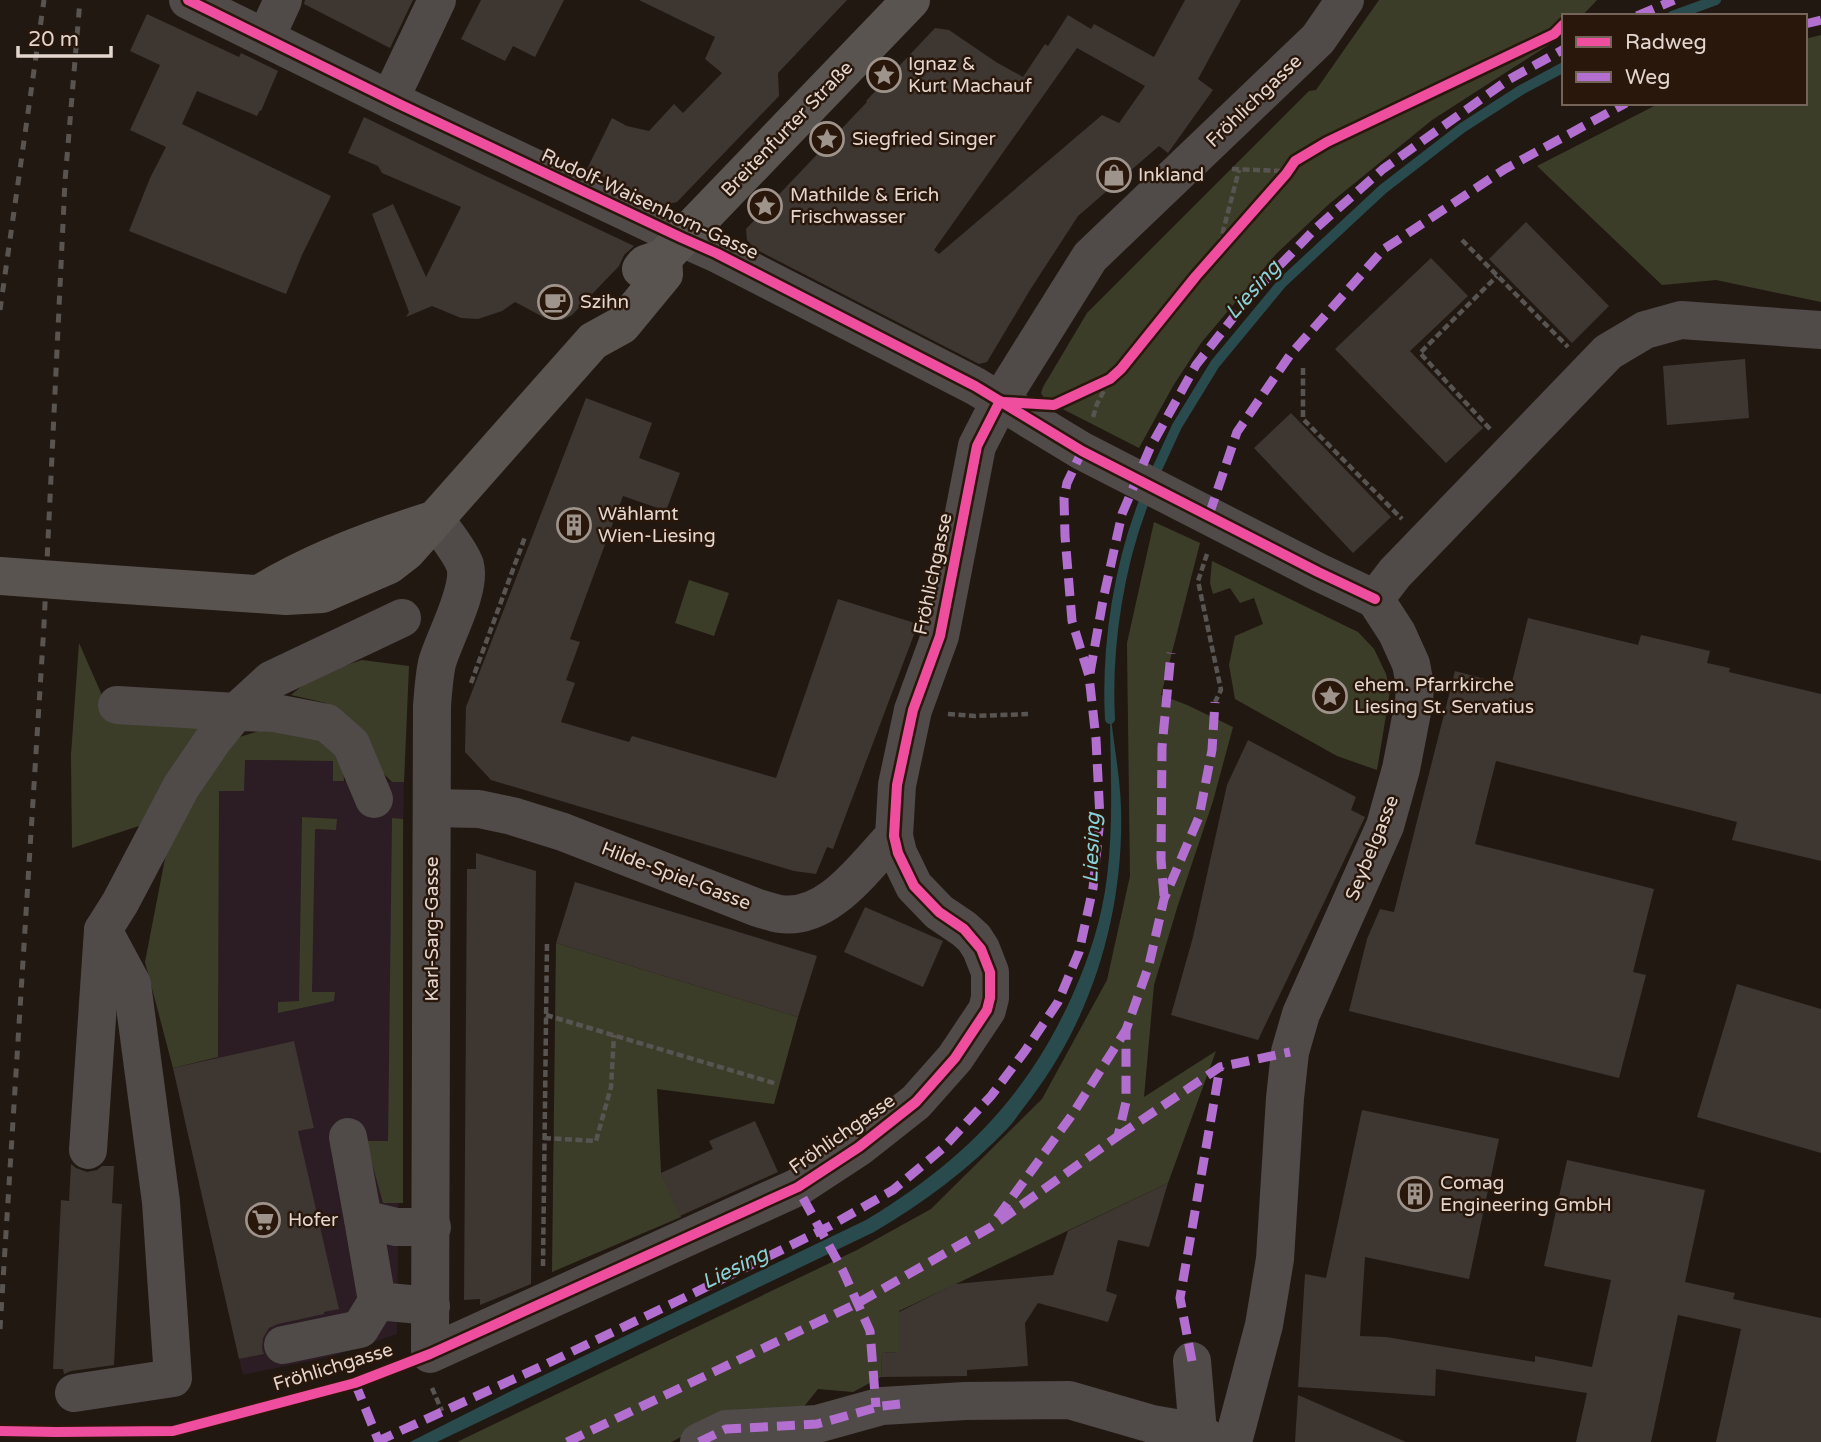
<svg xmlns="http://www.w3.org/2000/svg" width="1821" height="1442" viewBox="0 0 1821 1442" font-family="'Varela Round',sans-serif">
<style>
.commercial{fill:#2c1c24}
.green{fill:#3c3d29}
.water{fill:#294b4e}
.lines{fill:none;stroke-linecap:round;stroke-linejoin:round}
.stream{stroke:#294b4e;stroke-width:10}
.building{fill:#3e3631;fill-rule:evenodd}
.path{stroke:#585451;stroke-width:4.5;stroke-dasharray:7 3.5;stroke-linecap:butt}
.minor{stroke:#504a49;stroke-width:38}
.major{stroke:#5a5451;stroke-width:38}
.rail{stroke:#595450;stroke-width:5;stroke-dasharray:9 9;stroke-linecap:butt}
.major-bridge{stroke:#5a5451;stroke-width:38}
.quiet{stroke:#b36fd0;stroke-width:9;stroke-dasharray:18 9;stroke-linecap:butt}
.cycleway-casing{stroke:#29170b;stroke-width:15}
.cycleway{stroke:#ef4d9e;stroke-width:10}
.labels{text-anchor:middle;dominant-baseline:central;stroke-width:5;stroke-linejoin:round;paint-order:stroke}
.poi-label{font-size:19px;fill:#e3d6ce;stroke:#29170b;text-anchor:start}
.street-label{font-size:19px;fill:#e3d6ce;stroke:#29170b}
.water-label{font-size:21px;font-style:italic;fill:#87d1d9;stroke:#29170b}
</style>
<rect width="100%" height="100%" fill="#221812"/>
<polygon class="commercial" points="245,760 333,761 334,781 404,782 397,1334 333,1356 243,1375 173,1068 218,1057 219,791"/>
<g class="green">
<polygon points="1379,0 1597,0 1582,16 1564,16 1564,35 1432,120 1329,204 1276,254 1201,343 1173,386 1139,448 1045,400 1041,393 1043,387 1087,313 1309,91 1316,90"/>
<polygon points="1821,35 1821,302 1716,280 1662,285 1537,166 1660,103 1805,103 1805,39"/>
<polygon points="1154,522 1200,543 1161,695 1187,705 1233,727 1213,801 1177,908 1154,985 1144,1097 1216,1051 1168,1183 899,1311 899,1353 882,1352 881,1377 853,1392 818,1389 802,1409 723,1416 671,1442 457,1442 857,1250 931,1209 1042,1099 1107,980 1130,876 1127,643"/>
<polygon points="1212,561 1358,632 1374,649 1386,674 1390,691 1377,770 1337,756 1235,699 1229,665 1235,636 1263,624 1254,598 1240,603 1230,588 1213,594 1210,583"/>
<polygon points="689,580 729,593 714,636 675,623"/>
<polygon points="79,643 101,693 105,713 209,723 151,822 72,848 71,755"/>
<polygon points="362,660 409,666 404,782 392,782 382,772 359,727 326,703 291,695 315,675"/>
<polygon points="259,731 322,734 343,759 344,781 333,781 333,761 245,760 244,791 219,791 218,1057 173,1068 145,962 169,838 236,738"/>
<polygon points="302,817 337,819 336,830 315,829 312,992 335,992 334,1001 278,1013 278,1002 299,1001"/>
<polygon points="392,818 403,819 403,1203 383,1203 366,1141 388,1141"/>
<polygon points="556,943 798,1017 774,1104 657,1089 661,1172 681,1217 552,1272"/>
</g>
<path class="water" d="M 1110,708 C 1113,741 1120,775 1121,808 C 1124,912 1093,1016 1031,1098 C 1023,1108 1016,1119 1008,1128 C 968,1170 923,1203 874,1232 L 437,1442 L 410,1442 L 511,1391 L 866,1220 C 962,1162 1027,1097 1073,994 C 1090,956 1102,918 1107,877 C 1114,822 1110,764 1110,708 Z"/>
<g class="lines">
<g class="stream">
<polyline points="1672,16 1716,0"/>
<polyline points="1152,480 1177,426 1215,364 1282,283 1383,189 1462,128 1521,90 1564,67"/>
<path d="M 1110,719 C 1106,646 1119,562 1147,494"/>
</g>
</g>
<g class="building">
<polygon points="305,0 413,0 390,48 304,4"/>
<polygon points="481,0 564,0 535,57 513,46 505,61 461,39"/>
<polygon points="639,0 847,0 778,73 779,96 677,202 663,205 587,169 612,118 627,126 649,131 674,104 683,113 722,73 705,59 715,37"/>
<path d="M 1185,0 L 1241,0 L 1198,79 L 1213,90 L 1168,153 L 1159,146 L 1078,216 L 1030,290 L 987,362 L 979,364 L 755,249 L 747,240 L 746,229 L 867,102 L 866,101 L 935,28 L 949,30 L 996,62 L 1023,77 L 1045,44 L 1048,46 L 1068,15 L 1091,29 L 1094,24 L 1154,57 ZM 1077,48 L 1145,86 L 1119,123 L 1102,115 L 939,254 L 934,250 Z"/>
<polygon points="147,14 239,57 241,53 278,71 261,111 260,110 257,116 197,91 182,124 331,196 302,255 286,294 129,231 150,178 166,147 130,130 160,65 130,51"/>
<polygon points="364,117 475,171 634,246 624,255 619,266 572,315 562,320 545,318 515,302 502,311 478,319 461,318 432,306 406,317 409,312 372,214 393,204 426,277 461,207 382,173 378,166 348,153"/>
<polygon points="1526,222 1609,306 1572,343 1489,259"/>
<polygon points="1431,258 1468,296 1410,351 1483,428 1446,463 1335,349"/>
<polygon points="1745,359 1749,418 1667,425 1663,366"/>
<polygon points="586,398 652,423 639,458 680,473 666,511 623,496 570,639 580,642 566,680 575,683 561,722 629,742 632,736 776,778 838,599 918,624 833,849 827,847 816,874 794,871 491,780 465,752 466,707"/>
<polygon points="1291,413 1391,517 1353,553 1254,448"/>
<polygon points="1528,618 1638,645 1641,635 1710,651 1707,663 1730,668 1729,672 1821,694 1821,861 1732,840 1737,822 1496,761 1475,844 1654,889 1633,972 1646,975 1619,1078 1349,1011 1367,939 1380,909 1394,912 1455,671 1511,686"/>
<polygon points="1248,740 1356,797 1351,810 1365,817 1258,1040 1171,1015 1193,937 1227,785"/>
<polygon points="476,853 536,871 531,1284 480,1305 480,1299 464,1300 467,869 476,869"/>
<polygon points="575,882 817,956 798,1017 556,943"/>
<polygon points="865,907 943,941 923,987 844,952"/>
<polygon points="1737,984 1821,1009 1821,1153 1697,1117"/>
<polygon points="294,1041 314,1128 298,1131 339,1309 324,1312 324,1314 278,1324 269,1328 263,1338 262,1349 264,1354 239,1359 173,1068"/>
<polygon points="1362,1110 1499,1139 1469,1279 1365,1257 1360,1336 1386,1337 1535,1362 1535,1356 1592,1367 1611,1280 1544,1266 1567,1160 1705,1190 1685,1282 1735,1293 1733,1299 1821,1318 1821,1442 1716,1442 1741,1329 1678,1315 1651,1442 1576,1442 1587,1393 1436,1369 1435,1396 1298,1387 1305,1274 1326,1278"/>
<polygon points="755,1121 778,1172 680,1216 661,1173 713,1149 709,1141"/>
<polygon points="71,1164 76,1168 87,1172 97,1170 102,1166 114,1166 112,1203 122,1204 114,1365 71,1371 64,1374 63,1369 53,1369 61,1200 69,1201"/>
<polygon points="1168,1183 1149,1247 1118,1240 1106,1291 1117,1295 1108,1322 1038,1303 1025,1323 1028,1366 967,1370 967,1376 881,1377 882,1352 899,1353 899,1312 955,1284 1053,1275 1068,1231"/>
<polygon points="1298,1395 1406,1442 1295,1442"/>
</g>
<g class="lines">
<g class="path">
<polyline points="1232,169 1281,171 1286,174"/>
<polyline points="1462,240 1568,347"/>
<polyline points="1225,242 1221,239 1239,170"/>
<polyline points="1303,368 1303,419 1402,519"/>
<polyline points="1093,417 1097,404 1110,379"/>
<polyline points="1490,429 1420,353 1497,276"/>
<polyline points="1207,554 1198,581 1221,690 1215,702"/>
<polyline points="471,683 525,537"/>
<polyline points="948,714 975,716 1028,714"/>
<polyline points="546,1015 777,1084"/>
<polyline points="544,1138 596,1141 611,1087 614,1035"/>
<polyline points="543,1266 547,941"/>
<polyline points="432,1388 442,1411"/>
<polyline points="56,1432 173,1431 355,1383 399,1366"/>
</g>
<g class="minor">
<polyline points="188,0 399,104 682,238 716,253 975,386 1082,451 1318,572 1375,599"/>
<polyline points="266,37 283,0"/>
<polyline points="390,99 437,0"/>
<path d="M 436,520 C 445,534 459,549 465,565 C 472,589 444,638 437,663 C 434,677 433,692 432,706 L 430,1354 L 798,1187 L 859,1147 L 916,1102 L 955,1058 L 987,1010 L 990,998 L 990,972 L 981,949 L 974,938 L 964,929 L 939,912 L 914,886 L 898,853 L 894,836 L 897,785 L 913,710 L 940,636 L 977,446 L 1000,401 L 1090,257 L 1318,39 L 1345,0"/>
<polyline points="1375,599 1395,573 1608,352 1645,330 1681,320 1821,330"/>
<polyline points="117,705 236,712 275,713 327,723 351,744 374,799"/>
<path d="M 432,808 L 479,809 L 512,816 L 563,832 L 758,908 C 765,910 773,913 780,914 C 828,921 864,867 894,836"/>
<polyline points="348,1137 363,1219"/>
<polyline points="88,1150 103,930 120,903 181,787 213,740 236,712 271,680 402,618"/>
<polyline points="431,1306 377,1301 363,1219 396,1227 432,1227"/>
<polyline points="283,1345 360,1329 377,1301"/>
<polyline points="1192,1361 1198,1432"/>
<polyline points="74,1393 173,1378 161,1202 132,984 103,930"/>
<polyline points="699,1442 726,1429 817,1424 882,1406 965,1401 1069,1400 1152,1424 1198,1432 1214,1442"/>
<polyline points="1233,1442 1264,1325 1275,1259 1285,1098 1290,1052 1301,1014 1385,826 1401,769 1414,702 1415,685 1411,664 1397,633 1375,599"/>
</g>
<g class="major">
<polyline points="641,269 645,264 663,258 911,0"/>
<polyline points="96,583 286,596 322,594 389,565 407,551 593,341 622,325 664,274 663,258"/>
<path d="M 264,591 C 314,561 375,538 430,521"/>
</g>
<g class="rail">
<polyline points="0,310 44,0"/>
<polyline points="0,1329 44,625 65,181 80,0"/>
</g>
<polyline class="major-bridge" points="0,576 96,583"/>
<g class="quiet">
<polyline points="1637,16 1674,0"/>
<polyline points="1805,24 1821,20"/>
<polyline points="1209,515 1237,432 1290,355 1384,249 1505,169 1626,103"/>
<polyline points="1090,673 1103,600 1122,514 1150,448 1196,365 1251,295 1315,229 1383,169 1508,80 1564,49"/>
<polyline points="1164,896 1161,859 1162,747 1171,653"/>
<polyline points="1118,1136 1220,1067 1290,1052"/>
<polyline points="803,1198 843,1271 870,1331 876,1407"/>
<polyline points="997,1218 1072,1115 1126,1030"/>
<polyline points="1192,1361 1180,1298 1220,1067"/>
<polyline points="355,1383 379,1442"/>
<polyline points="376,1442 540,1367 690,1295 830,1226 893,1190 942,1149 991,1096 1025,1051 1058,1002 1079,952 1093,888 1100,819 1096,739 1089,676 1072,621 1065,536 1064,498 1067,483 1082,451"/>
<polyline points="567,1442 858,1303 991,1227 1118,1136 1126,1102 1126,1030 1149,965 1164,899 1199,817 1212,750 1215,702"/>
<polyline points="699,1442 726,1429 817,1424 882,1406 900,1404"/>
</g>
<g class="cycleway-casing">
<g id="cycleway">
<polyline points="188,0 399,104 682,238 716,253 975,386 1082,451 1318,572 1375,599"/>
<polyline points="1003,402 1054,405 1110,379 1121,369 1196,276 1286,174 1295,161 1327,142 1554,34 1564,24"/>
<polyline points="0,1431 56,1432 173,1431 355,1383 430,1354 798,1187 859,1147 916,1102 955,1058 987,1010 990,998 990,972 981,949 964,929 939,912 914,886 898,853 894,836 897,785 913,710 940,636 977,446 1000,401"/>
</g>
</g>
<use href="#cycleway" class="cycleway"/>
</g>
<defs>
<g id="sight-ring" transform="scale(1.75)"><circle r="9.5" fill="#29170b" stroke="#9f948c" stroke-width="1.5"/><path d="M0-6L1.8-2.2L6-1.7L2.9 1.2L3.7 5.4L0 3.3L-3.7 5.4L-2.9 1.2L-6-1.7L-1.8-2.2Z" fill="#9f948c"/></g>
<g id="shop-ring" transform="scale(1.75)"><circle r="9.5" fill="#29170b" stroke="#9f948c" stroke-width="1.5"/><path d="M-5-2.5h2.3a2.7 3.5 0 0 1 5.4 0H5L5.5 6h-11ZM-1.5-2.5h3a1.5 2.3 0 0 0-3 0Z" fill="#9f948c"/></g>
<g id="cafe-ring" transform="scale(1.75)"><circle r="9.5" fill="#29170b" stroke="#9f948c" stroke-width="1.5"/><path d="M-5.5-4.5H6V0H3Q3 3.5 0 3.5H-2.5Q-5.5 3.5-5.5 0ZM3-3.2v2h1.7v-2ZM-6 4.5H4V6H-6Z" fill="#9f948c"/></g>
<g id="building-ring" transform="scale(1.75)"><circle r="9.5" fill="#29170b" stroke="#9f948c" stroke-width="1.5"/><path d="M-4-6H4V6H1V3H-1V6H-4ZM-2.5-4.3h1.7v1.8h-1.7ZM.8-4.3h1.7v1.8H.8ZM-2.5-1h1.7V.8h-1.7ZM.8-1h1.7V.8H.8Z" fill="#9f948c"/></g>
<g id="supermarket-ring" transform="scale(1.75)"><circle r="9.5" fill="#29170b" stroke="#9f948c" stroke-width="1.5"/><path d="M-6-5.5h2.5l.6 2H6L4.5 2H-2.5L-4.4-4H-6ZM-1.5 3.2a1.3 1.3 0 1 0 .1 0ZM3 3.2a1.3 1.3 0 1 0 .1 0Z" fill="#9f948c"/></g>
</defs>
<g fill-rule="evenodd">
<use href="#sight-ring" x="884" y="75"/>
<use href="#sight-ring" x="827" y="139"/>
<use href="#shop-ring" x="1114" y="175"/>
<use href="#sight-ring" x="765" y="206"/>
<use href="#cafe-ring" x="555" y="302"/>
<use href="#building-ring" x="574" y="525"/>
<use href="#sight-ring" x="1330" y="696"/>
<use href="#building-ring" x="1415" y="1194"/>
<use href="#supermarket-ring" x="263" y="1220"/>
</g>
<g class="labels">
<g class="poi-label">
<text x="908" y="64">Ignaz &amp;<tspan x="908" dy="22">Kurt Machauf</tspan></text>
<text x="852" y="139">Siegfried Singer</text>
<text x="1138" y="175">Inkland</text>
<text x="790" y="195">Mathilde &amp; Erich<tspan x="790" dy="22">Frischwasser</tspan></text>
<text x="580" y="302">Szihn</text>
<text x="598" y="514">Wählamt<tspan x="598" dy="22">Wien-Liesing</tspan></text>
<text x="1354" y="685">ehem. Pfarrkirche<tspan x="1354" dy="22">Liesing St. Servatius</tspan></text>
<text x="1440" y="1183">Comag<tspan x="1440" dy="22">Engineering GmbH</tspan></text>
<text x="288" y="1220">Hofer</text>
</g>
<g class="street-label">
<text transform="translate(1254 101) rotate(-44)">Fröhlichgasse</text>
<text transform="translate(787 129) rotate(-46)">Breitenfurter Straße</text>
<text transform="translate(650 204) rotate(25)">Rudolf-Waisenhorn-Gasse</text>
<text transform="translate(933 574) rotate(-78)">Fröhlichgasse</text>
<text transform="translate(1372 848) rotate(-68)">Seybelgasse</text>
<text transform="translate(676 876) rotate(21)">Hilde-Spiel-Gasse</text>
<text transform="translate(432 929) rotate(-90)">Karl-Sarg-Gasse</text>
<text transform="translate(842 1134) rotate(-35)">Fröhlichgasse</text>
<text transform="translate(333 1367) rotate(-17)">Fröhlichgasse</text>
</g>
<g class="water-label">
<text transform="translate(1253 290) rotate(-48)">Liesing</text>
<text transform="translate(1092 848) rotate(-88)">Liesing</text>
<text transform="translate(735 1268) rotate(-26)">Liesing</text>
</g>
</g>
<rect x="1562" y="14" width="245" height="91" fill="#29170b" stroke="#736359" stroke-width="2"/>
<rect x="1576" y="37" width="35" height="10" fill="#ef4d9e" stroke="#736359" stroke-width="2"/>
<text x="1625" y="49" font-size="21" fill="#e3d6ce">Radweg</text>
<rect x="1576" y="72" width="35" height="10" fill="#b36fd0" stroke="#736359" stroke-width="2"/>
<text x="1625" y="84" font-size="21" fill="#e3d6ce">Weg</text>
<path d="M18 46v10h93v-10" fill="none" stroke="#e3d6ce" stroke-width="3.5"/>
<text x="28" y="46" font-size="21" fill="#e3d6ce" stroke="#29170b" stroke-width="5" paint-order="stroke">20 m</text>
</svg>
